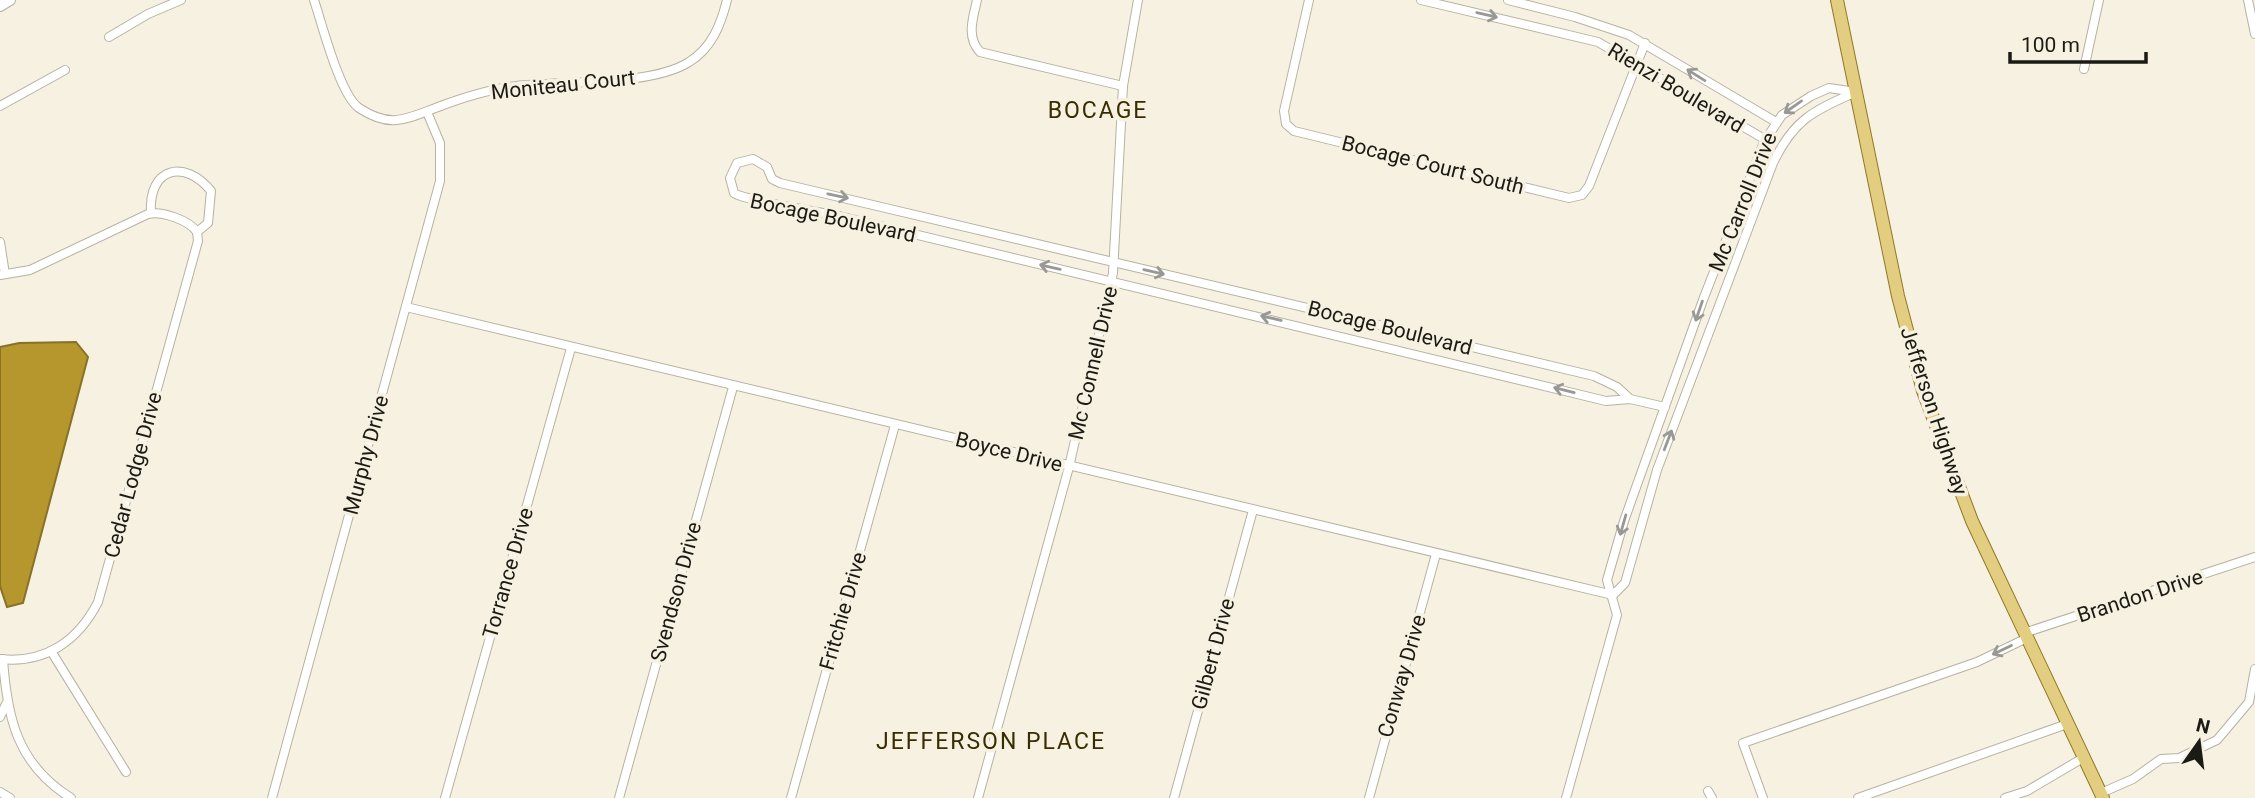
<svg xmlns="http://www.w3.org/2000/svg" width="2255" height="798" viewBox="0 0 2255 798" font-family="Roboto,sans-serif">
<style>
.water{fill:#b5972e;stroke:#877226;stroke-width:2}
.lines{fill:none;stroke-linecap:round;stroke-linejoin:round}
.minor-casing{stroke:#b7b2a3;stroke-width:10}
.tertiary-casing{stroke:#b7b2a3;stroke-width:12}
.primary-casing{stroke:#907824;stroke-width:14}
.minor{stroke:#fff;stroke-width:8}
.tertiary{stroke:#fff;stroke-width:10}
.primary{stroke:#e2cd80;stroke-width:12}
.oneway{stroke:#999895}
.labels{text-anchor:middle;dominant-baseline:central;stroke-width:7;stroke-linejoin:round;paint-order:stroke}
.street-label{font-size:21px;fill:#1c1a14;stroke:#f6f1e1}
.neighbourhood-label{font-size:23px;letter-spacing:2px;fill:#382c01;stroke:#f6f1e1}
</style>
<rect width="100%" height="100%" fill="#f6f1e1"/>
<polygon class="water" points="76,342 88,357 23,603 7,607 0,586 0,347 19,343"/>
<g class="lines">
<g class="minor-casing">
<g id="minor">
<path d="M 314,0 C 322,24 340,95 359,108 C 391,129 406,119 438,107 C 462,98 491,89 516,86 C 562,81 652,86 689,62 C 712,48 721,24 727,0"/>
<path d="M 977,0 C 973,18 966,37 980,52 L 1123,86"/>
<polyline points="1309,0 1284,111 1286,124 1294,131 1569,198 1582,195 1589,186 1645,43"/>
<polyline points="1421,0 1598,42 1766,140"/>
<polyline points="1508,0 1575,17 1629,35 1776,122"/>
<polyline points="2248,0 2255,34"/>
<polyline points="109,37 148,14 181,0"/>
<polyline points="2084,69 2099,0"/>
<polyline points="0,106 65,70"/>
<path d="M 151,213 C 148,168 184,158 211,191 L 208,223 L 197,232"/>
<polyline points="0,242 5,274"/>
<path d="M 0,275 L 30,270 L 148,214 C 162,211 189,220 197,232"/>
<polyline points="406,307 1613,595"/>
<path d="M 1630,399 L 1617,387 L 1594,376 L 780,183 L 772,179 L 767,167 L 753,159 L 737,163 L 730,178 L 734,193 C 743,200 820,212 839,216 L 1606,401 L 1630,399 L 1665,407"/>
<path d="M 1613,595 L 1625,583 L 1657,470 L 1773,163 C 1793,121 1812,111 1854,93"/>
<polyline points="2024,633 2255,557"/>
<polyline points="51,651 126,772"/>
<path d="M 0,659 C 45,664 78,641 98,602 L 198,241 L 197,232"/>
<path d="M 3,659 C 7,719 18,765 71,798"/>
<polyline points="0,717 6,704"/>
<polyline points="1708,791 1712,798"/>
<polyline points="0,792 10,798"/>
<polyline points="2101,793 2133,779 2161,759 2179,758 2217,740 2249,702 2255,669"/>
<polyline points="272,798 440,181 440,143 427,112"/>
<polyline points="445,798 571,348"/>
<polyline points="619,798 733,387"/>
<polyline points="791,798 895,425"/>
<polyline points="978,798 1069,467 1113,273 1123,86 1138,0"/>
<polyline points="1174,798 1253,510"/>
<polyline points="1369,798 1436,554"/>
<polyline points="1566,798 1617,615 1607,580 1624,521 1703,300 1764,142 1782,115 1811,96 1829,88 1856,92"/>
<polyline points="1763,798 1743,743 1977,662 2027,638"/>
<polyline points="1858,798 2067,724"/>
<polyline points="2005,798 2027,791 2083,758"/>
</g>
</g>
<g class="tertiary-casing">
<polyline id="tertiary" points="0,6 10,0"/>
</g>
<g class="primary-casing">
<polyline id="primary" points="1837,0 1898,296 1923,391 1972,521 2103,798"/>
</g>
<use href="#minor" class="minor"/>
<use href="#tertiary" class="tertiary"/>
<use href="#primary" class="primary"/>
</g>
<defs><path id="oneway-shaft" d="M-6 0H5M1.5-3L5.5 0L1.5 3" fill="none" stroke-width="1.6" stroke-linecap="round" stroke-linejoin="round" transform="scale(1.75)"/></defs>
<g class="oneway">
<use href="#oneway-shaft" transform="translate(1487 15) rotate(13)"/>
<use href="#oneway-shaft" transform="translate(1696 75) rotate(-148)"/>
<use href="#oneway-shaft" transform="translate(1793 107) rotate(145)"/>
<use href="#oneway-shaft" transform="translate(838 196) rotate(12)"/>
<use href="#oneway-shaft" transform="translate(1050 267) rotate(-167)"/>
<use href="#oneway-shaft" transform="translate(1154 272) rotate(13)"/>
<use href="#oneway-shaft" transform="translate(1699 311) rotate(109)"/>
<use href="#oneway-shaft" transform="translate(1271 318) rotate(-167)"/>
<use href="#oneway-shaft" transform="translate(1564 390) rotate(-166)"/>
<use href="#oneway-shaft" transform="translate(1668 440) rotate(-69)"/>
<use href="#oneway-shaft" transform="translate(1623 525) rotate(106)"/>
<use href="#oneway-shaft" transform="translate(2002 650) rotate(154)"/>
</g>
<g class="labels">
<g class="street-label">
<text transform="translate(563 85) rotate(-6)">Moniteau Court</text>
<text transform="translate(1676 88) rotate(31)">Rienzi Boulevard</text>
<text transform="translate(1433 165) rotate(14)">Bocage Court South</text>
<text transform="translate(1743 202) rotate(-68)">Mc Carroll Drive</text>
<text transform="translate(833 218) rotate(12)">Bocage Boulevard</text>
<text transform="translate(1390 328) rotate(14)">Bocage Boulevard</text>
<text transform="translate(1093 363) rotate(-77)">Mc Connell Drive</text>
<text transform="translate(1934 411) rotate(72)">Jefferson Highway</text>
<text transform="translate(1009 452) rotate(14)">Boyce Drive</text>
<text transform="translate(366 455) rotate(-75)">Murphy Drive</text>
<text transform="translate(133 475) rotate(-75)">Cedar Lodge Drive</text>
<text transform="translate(508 573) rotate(-74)">Torrance Drive</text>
<text transform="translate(676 592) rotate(-75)">Svendson Drive</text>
<text transform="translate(2140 596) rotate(-18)">Brandon Drive</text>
<text transform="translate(843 611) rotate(-74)">Fritchie Drive</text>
<text transform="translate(1213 654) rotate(-75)">Gilbert Drive</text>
<text transform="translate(1402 676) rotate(-74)">Conway Drive</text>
</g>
<g class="neighbourhood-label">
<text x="1098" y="110">BOCAGE</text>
<text x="991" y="741">JEFFERSON PLACE</text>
</g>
</g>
<g transform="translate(2199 742) rotate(14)" stroke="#f6f1e1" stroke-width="5" paint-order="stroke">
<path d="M0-5L12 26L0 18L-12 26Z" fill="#1c1a14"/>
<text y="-10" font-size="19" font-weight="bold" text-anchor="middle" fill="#1c1a14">N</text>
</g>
<path d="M2010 52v10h136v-10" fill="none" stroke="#1c1a14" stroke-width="3.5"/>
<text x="2021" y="52" font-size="21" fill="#1c1a14" stroke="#f6f1e1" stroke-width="5" paint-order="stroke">100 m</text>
</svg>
